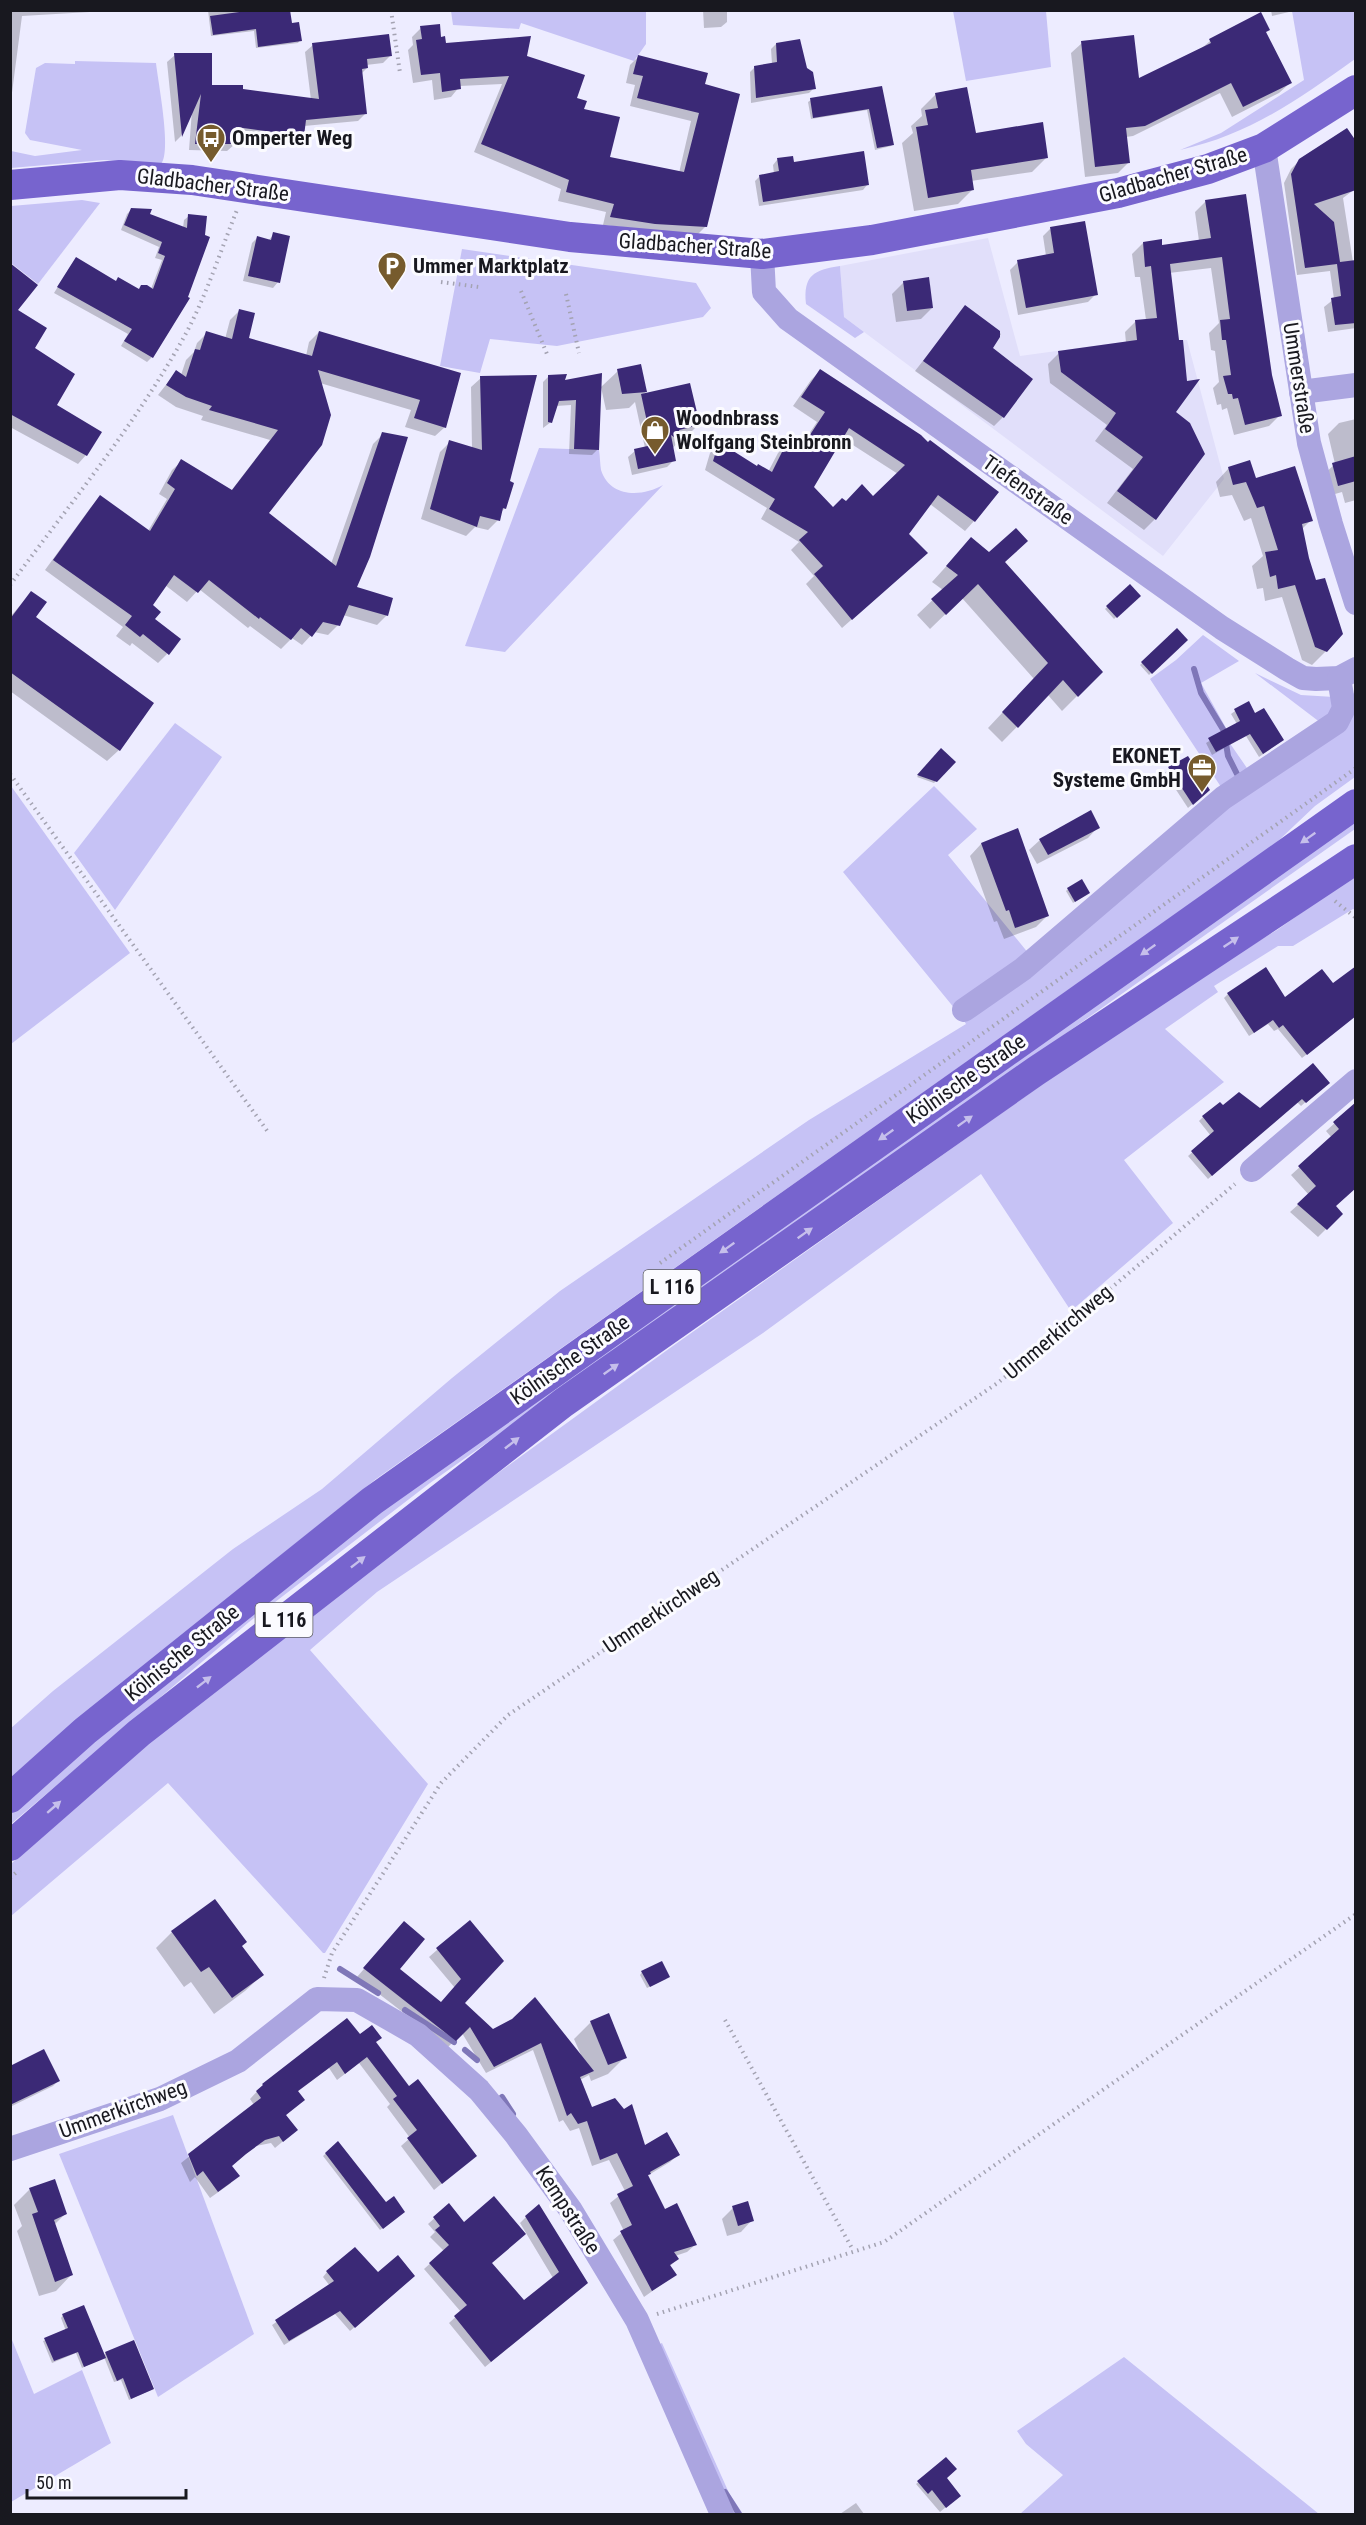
<svg xmlns="http://www.w3.org/2000/svg" width="1366" height="2525" viewBox="0 0 1366 2525" font-family="'Roboto Condensed',sans-serif">
<style>
.built{fill:#e1dffa}
.green{fill:#c6c2f5}
.shadow{fill:#0003;fill-rule:evenodd}
.lines{fill:none;stroke-linecap:round;stroke-linejoin:round}
.stream{stroke:#7f77b8;stroke-width:6}
.building{fill:#3b2976;fill-rule:evenodd}
.path{stroke:#a4a3b2;stroke-width:4;stroke-dasharray:1.5 4.5;stroke-linecap:butt}
.minor{stroke:#aba5e0;stroke-width:24}
.major{stroke:#7764ce;stroke-width:30}
.oneway{fill:#c6bfeb}
.labels{text-anchor:middle;dominant-baseline:central;stroke-width:6;stroke-linejoin:round;paint-order:stroke}
.shield{fill:#fbfbff;stroke:#5c5c62;stroke-width:1.5}
.shield-label{font-size:20px;font-weight:bold;fill:#18181f}
.poi-label{font-size:21px;font-weight:bold;fill:#18181f;stroke:#fbfbff;text-anchor:start}
.street-label{font-size:21px;fill:#18181f;stroke:#fbfbff}
</style>
<rect width="100%" height="100%" fill="#edecff"/>
<polygon class="built" points="988,238 1020,356 1137,340 1187,340 1224,479 1163,556 844,317 840,266"/>
<g class="green">
<polygon points="451,11 646,11 646,44 634,61 521,23 519,29 453,25"/>
<polygon points="953,11 1046,11 1051,67 966,81"/>
<path d="M 1292,11 L 1355,11 L 1355,59 C 1299,99 1249,135 1180,150 L 1221,133 L 1304,80 Z"/>
<path d="M 75,61 L 156,63 C 158,82 172,152 161,164 L 104,160 L 11,168 L 11,151 L 35,156 L 82,150 L 30,140 L 25,133 L 36,68 L 45,63 L 75,64 Z"/>
<polygon points="82,200 100,203 38,284 11,263 11,206"/>
<polygon points="462,249 696,283 711,308 703,317 557,346 490,339 480,373 440,366"/>
<path d="M 840,266 L 844,317 L 864,332 L 855,338 L 806,304 C 803,275 814,270 840,266 Z"/>
<path d="M 539,448 L 599,450 C 600,456 600,464 601,470 C 610,498 642,497 663,485 L 505,652 L 465,646 Z"/>
<polygon points="1203,635 1239,661 1201,683 1226,728 1229,742 1249,771 1223,790 1150,679 1176,660"/>
<polygon points="1255,673 1301,695 1334,697 1335,710 1321,723"/>
<polygon points="1355,693 1355,777 1315,806 1276,843 376,1479 86,1712 11,1777 10,1729 53,1691 233,1549 322,1489 452,1378 560,1291 809,1120 966,1024 963,1019 1231,800 1350,694"/>
<polygon points="175,723 222,757 115,910 74,853"/>
<polygon points="11,786 130,953 11,1044 10,1044"/>
<polygon points="934,786 977,829 948,855 1029,954 955,1009 843,872"/>
<polygon points="1355,822 1355,829 430,1483 249,1622 11,1824 10,1812 96,1737 429,1472"/>
<polygon points="1355,875 1355,910 1353,909 1293,946 1278,946 1214,986 1218,992 1165,1029 1224,1082 1124,1160 1173,1223 1071,1311 981,1174 763,1333 377,1592 310,1650 428,1784 325,1953 323,1953 168,1783 11,1916 11,1864 65,1814 205,1696 465,1497 670,1348 1150,1008 1277,930"/>
<polygon points="173,2115 254,2334 158,2397 59,2154"/>
<polygon points="10,2335 34,2394 82,2370 111,2443 11,2502"/>
<polygon points="662,2343 729,2493 743,2514 735,2514 722,2495 656,2346"/>
<polygon points="1124,2357 1319,2514 1020,2514 1063,2475 1026,2444 1017,2431"/>
</g>
<g class="shadow">
<polygon points="10,10 124,10 22,16 10,108"/>
<polygon points="208,10 281,10 300,40 298,43 256,48 254,31 211,36"/>
<polygon points="703,10 727,10 727,22 721,27 704,28"/>
<polygon points="1271,10 1289,10 1289,12 1272,16"/>
<polygon points="421,28 440,39 445,44 526,57 576,99 608,158 679,173 691,121 630,106 635,85 626,83 630,65 638,57 703,86 706,226 697,235 603,225 606,212 558,201 561,189 474,152 502,84 460,86 451,97 434,100 432,80 413,83 408,50 413,45 412,37"/>
<polygon points="1265,32 1290,83 1279,93 1232,117 1220,93 1133,136 1126,137 1129,162 1118,173 1085,177 1071,53 1082,43 1138,80 1202,48 1210,41"/>
<polygon points="776,44 805,69 814,88 809,93 751,103 750,72 755,67 772,64 771,49"/>
<polygon points="313,45 390,56 383,63 366,65 367,68 361,74 365,114 358,121 304,126 303,135 295,143 234,135 235,144 227,151 189,150 192,110 181,136 175,142 167,62 175,55 210,86 311,100 305,52"/>
<polygon points="880,87 893,144 891,146 875,150 867,110 811,119 808,102 811,100"/>
<polygon points="936,94 974,134 1047,157 1032,172 971,181 973,189 958,204 914,211 902,143 913,133 911,126 922,116 921,109"/>
<polygon points="777,160 793,164 867,185 863,190 759,206 755,181 760,176 774,174 773,165"/>
<polygon points="1300,160 1355,189 1343,198 1353,262 1356,262 1356,328 1328,332 1324,307 1334,299 1330,271 1297,275 1284,183 1291,169"/>
<polygon points="1206,201 1270,375 1280,415 1269,426 1234,435 1227,408 1222,410 1221,404 1217,405 1213,388 1219,382 1215,351 1211,350 1209,333 1219,323 1211,268 1169,273 1174,413 1204,454 1155,519 1144,530 1107,503 1133,469 1095,441 1107,425 1050,383 1048,364 1059,353 1126,343 1125,332 1136,321 1146,320 1140,277 1135,277 1132,254 1143,243 1161,246 1199,241 1195,212"/>
<polygon points="132,209 183,228 184,220 189,216 204,236 152,357 147,362 121,346 128,334 54,293 72,264 115,283 138,290 151,289 162,260 155,258 159,247 121,230 127,214"/>
<polygon points="1050,229 1096,294 1088,302 1018,315 1010,270 1018,262 1046,256 1043,236"/>
<polygon points="274,234 278,282 273,288 243,281 252,243 257,238 268,241"/>
<polygon points="10,265 16,310 55,406 86,455 78,464 10,427"/>
<polygon points="904,282 932,308 921,319 896,322 892,294"/>
<polygon points="965,307 1001,334 991,348 1003,417 994,426 915,371"/>
<polygon points="240,310 247,339 306,356 309,342 319,332 459,374 445,427 435,436 405,427 411,410 320,383 267,513 331,564 373,444 383,434 355,588 387,615 377,625 343,615 338,625 328,635 314,632 302,645 292,638 281,649 250,626 248,628 199,589 187,602 165,585 151,605 153,619 167,654 158,663 132,643 130,646 116,636 123,627 45,570 91,507 100,497 148,531 167,499 159,494 172,470 182,461 231,491 270,440 201,420 203,416 176,407 158,395 176,372 181,375 186,360 194,352 197,343 207,333 225,339 230,320"/>
<polygon points="618,371 646,392 642,395 698,425 691,432 678,435 679,441 672,449 674,460 667,467 632,475 628,457 635,451 645,448 635,402 629,408 606,410 601,387"/>
<path d="M 820,371 L 974,521 L 965,531 L 930,504 L 907,534 L 917,562 L 842,628 L 806,584 L 814,576 L 791,550 L 799,542 L 761,519 L 767,508 L 705,470 L 710,453 L 719,444 L 757,468 L 768,472 L 778,453 L 787,444 L 798,450 L 817,422 L 793,406 L 811,380 ZM 842,438 L 898,474 L 873,498 L 846,503 L 833,509 L 812,487 Z"/>
<polygon points="600,374 598,449 592,455 569,454 571,405 556,406 551,422 543,428 543,382 549,376 563,382"/>
<polygon points="481,378 509,482 505,508 500,513 498,520 488,530 475,527 466,536 421,519 440,452 450,442 472,449 471,387"/>
<polygon points="1356,419 1356,500 1345,503 1342,492 1328,496 1322,476 1335,464 1328,434 1339,423"/>
<polygon points="1229,468 1255,480 1311,520 1301,530 1326,651 1312,665 1302,660 1282,597 1265,601 1263,588 1257,589 1252,566 1263,556 1251,518 1244,521 1232,495 1220,497 1216,482"/>
<polygon points="971,539 1003,563 1101,672 1062,711 1048,695 1002,742 988,728 1034,679 962,598 930,629 917,615 943,590 932,582"/>
<polygon points="1130,586 1139,596 1114,619 1105,609"/>
<polygon points="31,593 33,618 119,750 107,761 10,691 10,617"/>
<polygon points="1177,630 1186,640 1149,675 1140,665"/>
<polygon points="1235,711 1255,715 1279,743 1259,757 1246,736 1212,755 1206,743 1237,724 1231,714"/>
<polygon points="941,750 954,762 934,783 917,777"/>
<polygon points="1169,768 1204,794 1188,808 1165,773"/>
<polygon points="1090,813 1098,827 1088,838 1037,864 1029,850 1040,840"/>
<polygon points="1017,830 1047,916 1036,927 1004,939 997,921 994,922 970,856 981,844"/>
<polygon points="1068,889 1086,895 1073,903 1066,891"/>
<polygon points="1228,994 1356,1015 1302,1058 1278,1029 1274,1031 1268,1024 1249,1036 1224,998"/>
<polygon points="1324,1086 1301,1106 1297,1102 1208,1179 1188,1156 1211,1136 1199,1121 1203,1117 1223,1107 1260,1110"/>
<polygon points="1356,1104 1334,1206 1341,1214 1318,1237 1290,1212 1309,1195 1291,1175 1332,1138 1326,1131"/>
<polygon points="469,1922 463,2003 493,2031 513,2020 581,2055 574,2039 591,2022 625,2057 608,2074 591,2081 589,2075 580,2080 591,2109 644,2147 678,2155 670,2162 647,2176 665,2211 695,2245 687,2252 675,2256 677,2259 669,2267 675,2275 644,2297 613,2240 624,2231 610,2203 625,2191 609,2160 592,2166 579,2128 570,2131 563,2120 559,2122 533,2050 486,2073 462,2033 448,2047 357,1977 397,1931 397,1969 441,2003 455,1988 429,1957"/>
<polygon points="172,1932 241,1946 262,1975 245,1991 214,2014 191,1982 184,1987 156,1948"/>
<polygon points="642,1972 666,1979 647,1988 640,1975"/>
<polygon points="347,2020 359,2036 374,2043 409,2088 475,2156 434,2190 401,2146 410,2138 387,2107 390,2104 359,2063 337,2080 329,2068 297,2092 303,2100 285,2116 288,2137 275,2148 271,2143 256,2146 231,2166 231,2183 210,2198 195,2177 190,2182 181,2163 254,2105 250,2099 263,2085"/>
<polygon points="10,2068 58,2081 53,2086 10,2107"/>
<polygon points="337,2143 386,2204 401,2214 380,2230 323,2156"/>
<polygon points="30,2189 65,2214 54,2225 71,2275 56,2291 39,2296 17,2231 22,2226 14,2205"/>
<polygon points="449,2205 490,2264 524,2302 553,2278 520,2223 526,2217 580,2289 485,2367 449,2323 461,2312 424,2269 444,2251 430,2237 435,2232 428,2224"/>
<polygon points="733,2208 752,2220 741,2232 727,2236 722,2219"/>
<polygon points="327,2272 378,2274 409,2280 350,2331 335,2314 284,2345 272,2325 330,2286 323,2277"/>
<polygon points="63,2315 104,2355 106,2353 153,2389 129,2400 121,2380 114,2382 104,2357 82,2368 76,2353 52,2363 43,2341 66,2331 61,2318"/>
<polygon points="946,2459 945,2478 959,2496 940,2512 916,2484"/>
<polygon points="856,2503 864,2514 840,2514"/>
</g>
<g class="lines">
<g class="stream">
<polyline points="1194,669 1201,693 1224,731 1228,756 1237,774"/>
<polyline points="340,1969 378,1993"/>
<polyline points="405,2010 454,2042"/>
<polyline points="465,2050 477,2060"/>
<polyline points="502,2097 513,2114"/>
<polyline points="725,2492 739,2514"/>
</g>
</g>
<g class="building">
<polygon points="254,10 290,10 292,23 299,22 302,41 258,47 256,29 213,35 210,16"/>
<polygon points="1261,12 1270,30 1266,32 1292,83 1243,107 1231,83 1145,126 1126,128 1130,163 1095,167 1081,41 1134,35 1139,78 1211,43 1209,39"/>
<polygon points="440,24 441,37 445,36 446,43 531,36 527,56 585,75 577,98 587,101 584,109 620,117 610,157 684,172 699,113 637,98 643,76 633,74 638,55 708,73 705,84 740,94 707,227 655,224 610,217 614,204 566,192 569,180 481,144 509,76 460,79 461,89 442,92 440,73 421,75 416,40 422,39 420,26"/>
<polygon points="389,34 392,56 367,59 368,68 362,69 367,114 306,120 304,136 236,127 236,144 195,144 201,94 182,137 174,53 212,53 212,85 243,85 243,89 319,99 312,43"/>
<polygon points="800,39 807,68 813,72 816,89 756,98 754,66 777,62 776,43"/>
<polygon points="882,86 894,145 877,148 869,109 813,118 810,98"/>
<polygon points="967,87 976,133 1043,122 1048,158 971,170 974,190 928,198 916,127 928,125 925,110 938,108 935,93"/>
<polygon points="1347,128 1356,141 1356,190 1314,204 1334,222 1340,262 1356,260 1356,323 1335,325 1331,298 1341,296 1337,264 1305,268 1291,174 1299,159"/>
<polygon points="864,151 869,185 763,202 759,175 779,171 777,158 793,156 794,162"/>
<polygon points="1246,194 1272,375 1282,416 1245,425 1238,398 1233,399 1232,394 1228,394 1223,376 1231,375 1226,340 1222,340 1220,320 1230,319 1222,257 1170,264 1179,340 1183,340 1187,381 1200,379 1176,412 1190,423 1205,454 1156,520 1117,491 1143,457 1105,429 1116,413 1061,372 1058,351 1137,340 1135,320 1157,318 1151,266 1145,267 1143,242 1162,239 1162,245 1211,238 1205,200"/>
<polygon points="131,208 152,209 150,214 187,228 188,214 207,216 205,235 210,237 188,297 190,298 153,358 124,341 132,329 57,287 76,257 116,281 118,277 139,289 141,285 147,285 153,289 165,256 158,253 162,242 124,225"/>
<polygon points="1085,221 1098,295 1026,308 1017,260 1054,253 1050,227"/>
<polygon points="273,232 290,236 280,283 248,276 257,236 271,240"/>
<polygon points="10,263 38,285 18,310 47,328 35,348 75,374 57,405 102,432 87,456 10,414"/>
<polygon points="929,277 933,308 907,311 903,281"/>
<polygon points="965,305 1000,331 1000,337 993,348 1033,379 1004,418 923,361"/>
<polygon points="239,309 255,313 249,338 312,356 319,331 461,373 446,428 414,418 420,400 318,370 331,415 322,445 269,513 336,566 382,432 408,437 370,557 357,587 393,598 388,616 349,605 340,626 323,622 312,637 301,628 291,640 260,617 259,619 209,580 198,593 174,575 153,605 161,612 155,619 181,639 169,655 143,634 140,637 125,625 132,616 53,560 100,495 150,531 175,489 167,483 181,459 232,490 278,430 209,410 212,406 186,397 166,385 176,370 186,377 195,349 200,350 206,331 232,339"/>
<polygon points="641,364 647,392 622,394 617,369"/>
<path d="M 820,369 L 921,435 L 928,442 L 930,440 L 999,492 L 975,522 L 938,495 L 909,534 L 928,553 L 852,620 L 814,574 L 823,566 L 799,540 L 808,532 L 769,509 L 775,499 L 713,461 L 719,442 L 757,466 L 758,464 L 772,472 L 787,442 L 800,450 L 825,412 L 801,397 ZM 849,428 L 905,465 L 873,496 L 862,484 L 846,501 L 842,498 L 833,507 L 814,487 Z"/>
<polygon points="602,373 599,450 574,449 576,400 559,401 552,423 548,422 548,375 567,374 565,380"/>
<polygon points="537,375 510,481 514,483 506,509 503,508 500,521 480,516 477,527 430,509 449,440 482,450 480,376"/>
<polygon points="690,383 700,425 679,430 681,442 671,435 676,461 638,469 634,449 652,445 641,394"/>
<polygon points="1356,456 1356,481 1338,486 1332,463"/>
<polygon points="1250,460 1256,478 1295,466 1313,521 1302,524 1309,558 1316,580 1325,578 1343,634 1327,652 1315,647 1295,585 1278,589 1276,575 1270,577 1265,552 1278,550 1264,506 1257,508 1246,482 1233,485 1228,467"/>
<polygon points="1016,528 1028,541 1005,562 1103,672 1078,697 1063,680 1018,728 1002,712 1048,663 978,584 946,615 931,599 958,575 946,566 971,537 989,552"/>
<polygon points="1130,584 1141,596 1117,618 1106,606"/>
<polygon points="31,591 47,602 36,617 154,703 120,751 10,672 10,619"/>
<polygon points="1177,628 1188,640 1152,674 1141,662"/>
<polygon points="1249,701 1255,713 1264,708 1284,740 1263,754 1250,734 1216,752 1208,738 1240,721 1234,709"/>
<polygon points="941,748 956,762 937,782 917,775"/>
<polygon points="1188,756 1210,790 1193,805 1168,767"/>
<polygon points="1091,810 1100,828 1048,855 1039,839"/>
<polygon points="1018,828 1049,916 1015,928 1009,910 1006,911 981,843"/>
<polygon points="1082,879 1090,893 1075,902 1067,888"/>
<polygon points="1356,966 1356,1016 1307,1055 1283,1025 1279,1028 1273,1020 1254,1033 1227,993 1266,967 1285,997 1322,969 1333,983"/>
<polygon points="1313,1063 1330,1083 1306,1103 1302,1099 1212,1176 1191,1151 1214,1131 1202,1116 1220,1102 1223,1105 1239,1092 1260,1108"/>
<polygon points="1356,1102 1356,1188 1336,1206 1343,1214 1327,1230 1297,1204 1316,1186 1298,1166 1339,1129 1333,1122"/>
<polygon points="215,1899 247,1942 242,1946 264,1975 232,1998 209,1967 201,1972 171,1931"/>
<polygon points="470,1920 504,1961 465,2003 493,2029 512,2019 535,1997 594,2071 580,2077 592,2107 615,2098 624,2109 632,2104 645,2145 667,2132 680,2155 650,2172 651,2174 648,2175 665,2209 677,2203 697,2245 674,2252 679,2259 670,2265 677,2275 652,2291 620,2231 632,2225 617,2194 633,2186 617,2153 600,2160 587,2121 578,2124 571,2113 567,2116 541,2043 494,2067 470,2027 456,2041 363,1968 404,1921 425,1939 400,1969 441,2002 461,1979 436,1948"/>
<polygon points="662,1961 670,1977 650,1987 641,1971"/>
<polygon points="609,2013 627,2058 608,2065 590,2021"/>
<polygon points="347,2018 360,2034 372,2025 382,2038 376,2042 409,2086 418,2079 477,2156 442,2184 407,2138 417,2130 393,2099 397,2096 367,2057 345,2074 337,2062 298,2091 305,2100 286,2115 298,2130 283,2142 279,2136 265,2140 246,2154 232,2166 240,2176 218,2192 203,2171 197,2176 188,2154 261,2098 256,2091 263,2085 262,2084"/>
<polygon points="44,2049 60,2081 10,2105 10,2066"/>
<polygon points="338,2141 386,2202 394,2196 405,2212 383,2229 325,2153"/>
<polygon points="55,2179 67,2214 54,2220 73,2275 55,2282 32,2214 38,2212 29,2188"/>
<polygon points="494,2196 526,2234 492,2263 524,2300 559,2272 525,2216 539,2204 588,2283 491,2362 454,2316 467,2305 429,2263 449,2245 435,2230 440,2226 433,2217 449,2203 464,2222"/>
<polygon points="748,2201 754,2221 738,2226 732,2206"/>
<polygon points="355,2247 378,2272 398,2255 415,2276 355,2328 340,2311 289,2341 275,2320 334,2281 326,2271"/>
<polygon points="84,2305 106,2358 84,2367 78,2352 54,2361 44,2338 68,2328 62,2314"/>
<polygon points="134,2340 154,2389 131,2399 123,2378 117,2381 105,2352"/>
<polygon points="946,2457 957,2469 947,2478 961,2496 946,2508 932,2490 928,2494 917,2481"/>
</g>
<g class="lines">
<g class="path">
<polyline points="391,10 400,73"/>
<polyline points="441,282 479,287"/>
<polyline points="521,291 547,354"/>
<polyline points="566,294 579,353"/>
<path d="M 10,585 C 70,504 135,425 184,337 C 206,297 220,252 237,210"/>
<polyline points="10,774 268,1132"/>
<polyline points="1335,901 1356,918"/>
<polyline points="660,1263 1356,768"/>
<polyline points="10,1878 19,1870"/>
<polyline points="324,1978 332,1953 441,1783 508,1715 999,1382 1235,1184"/>
<polyline points="725,2020 853,2250"/>
<polyline points="657,2314 884,2242 1356,1914"/>
</g>
<g class="minor">
<polyline points="1264,148 1309,443 1331,524 1356,603"/>
<polyline points="762,254 764,292 788,319 1222,628 1287,669 1303,678 1316,679 1339,678 1356,669"/>
<polyline points="1301,392 1356,385"/>
<polyline points="964,1010 1023,969 1223,798 1337,722 1344,708 1339,678"/>
<polyline points="1252,1170 1356,1081"/>
<polyline points="10,2149 160,2099 238,2061 317,1999 357,2000 418,2035 479,2090 516,2135 570,2209 637,2320 722,2514"/>
</g>
<g class="major">
<polyline points="10,185 120,175 192,180 570,237 762,254 872,240 1118,193 1208,169 1264,148 1356,90"/>
<polyline points="10,1798 85,1731 372,1501 1356,804"/>
<polyline points="10,1846 139,1733 563,1403 1036,1071 1356,859"/>
</g>
</g>
<defs><path id="oneway-solid" d="M-6-.8H1V-3.2L6.5 0L1 3.2V.8H-6Z" transform="scale(1.5)"/></defs>
<g class="oneway">
<use href="#oneway-solid" transform="translate(1308 838) rotate(145)"/>
<use href="#oneway-solid" transform="translate(1231 942) rotate(-34)"/>
<use href="#oneway-solid" transform="translate(1148 950) rotate(145)"/>
<use href="#oneway-solid" transform="translate(965 1121) rotate(-35)"/>
<use href="#oneway-solid" transform="translate(886 1135) rotate(145)"/>
<use href="#oneway-solid" transform="translate(805 1233) rotate(-35)"/>
<use href="#oneway-solid" transform="translate(727 1248) rotate(145)"/>
<use href="#oneway-solid" transform="translate(611 1369) rotate(-35)"/>
<use href="#oneway-solid" transform="translate(512 1443) rotate(-38)"/>
<use href="#oneway-solid" transform="translate(358 1562) rotate(-38)"/>
<use href="#oneway-solid" transform="translate(204 1682) rotate(-38)"/>
<use href="#oneway-solid" transform="translate(54 1807) rotate(-41)"/>
</g>
<defs>
<g id="bus-pin" transform="scale(1.5)"><path d="M0 17L-7.5 6A9.5 9.5 0 1 1 7.5 6Z" fill="#765b2d" stroke="#fbfbff"/><path d="M-5-6H5V4H4V6H2V4H-2V6H-4V4H-5ZM-3.5-4V0h7V-4ZM-3.5 1.2v1.5H-2V1.2ZM2 1.2v1.5H3.5V1.2Z" fill="#fff"/></g>
<g id="parking-pin" transform="scale(1.5)"><path d="M0 17L-7.5 6A9.5 9.5 0 1 1 7.5 6Z" fill="#765b2d" stroke="#fbfbff"/><path d="M-3.5-5.5H1a3.5 3.5 0 0 1 0 7H-1V5.5H-3.5ZM-1-3.4V-.6H.8a1.4 1.4 0 0 0 0-2.8Z" fill="#fff"/></g>
<g id="shop-pin" transform="scale(1.5)"><path d="M0 17L-7.5 6A9.5 9.5 0 1 1 7.5 6Z" fill="#765b2d" stroke="#fbfbff"/><path d="M-5-2.5h2.3a2.7 3.5 0 0 1 5.4 0H5L5.5 6h-11ZM-1.5-2.5h3a1.5 2.3 0 0 0-3 0Z" fill="#fff"/></g>
<g id="office-pin" transform="scale(1.5)"><path d="M0 17L-7.5 6A9.5 9.5 0 1 1 7.5 6Z" fill="#765b2d" stroke="#fbfbff"/><path d="M-6-3h4V-5.5h4V-3h4V5H-6ZM-1-4.5V-3h2v-1.5ZM-6 0V1H6V0Z" fill="#fff"/></g>
</defs>
<g fill-rule="evenodd">
<use href="#bus-pin" x="211" y="138"/>
<use href="#parking-pin" x="392" y="266"/>
<use href="#shop-pin" x="655" y="430"/>
<use href="#office-pin" x="1202" y="768"/>
</g>
<g class="labels">
<g class="shield">
<rect x="643.5" y="1270" width="57" height="34" rx="4.5"/>
<rect x="255.5" y="1603" width="57" height="34" rx="4.5"/>
</g>
<g class="shield-label">
<text x="672" y="1287">L 116</text>
<text x="284" y="1620">L 116</text>
</g>
<g class="poi-label">
<text x="232" y="138">Omperter Weg</text>
<text x="413" y="266">Ummer Marktplatz</text>
<text x="676" y="418">Woodnbrass<tspan x="676" dy="24">Wolfgang Steinbronn</tspan></text>
<text x="1181" y="756" text-anchor="end">EKONET<tspan x="1181" dy="24">Systeme GmbH</tspan></text>
</g>
<g class="street-label">
<text transform="translate(1173 175) rotate(-16)">Gladbacher Straße</text>
<text transform="translate(213 185) rotate(7)">Gladbacher Straße</text>
<text transform="translate(695 246) rotate(4)">Gladbacher Straße</text>
<text transform="translate(1299 378) rotate(81)">Ummerstraße</text>
<text transform="translate(1028 490) rotate(35)">Tiefenstraße</text>
<text transform="translate(966 1079) rotate(-35)">Kölnische Straße</text>
<text transform="translate(1058 1332) rotate(-40)">Ummerkirchweg</text>
<text transform="translate(570 1360) rotate(-35)">Kölnische Straße</text>
<text transform="translate(661 1611) rotate(-34)">Ummerkirchweg</text>
<text transform="translate(182 1653) rotate(-39)">Kölnische Straße</text>
<text transform="translate(123 2109) rotate(-20)">Ummerkirchweg</text>
<text transform="translate(568 2210) rotate(57)">Kempstraße</text>
</g>
</g>
<rect width="1366" height="2525" fill="none" stroke="#18181f" stroke-width="24"/>
<path d="M27 2489v9h159v-9" fill="none" stroke="#18181f" stroke-width="3"/>
<text x="36" y="2489" font-size="18" fill="#18181f" stroke="#fbfbff" stroke-width="4.5" paint-order="stroke">50 m</text>
</svg>
